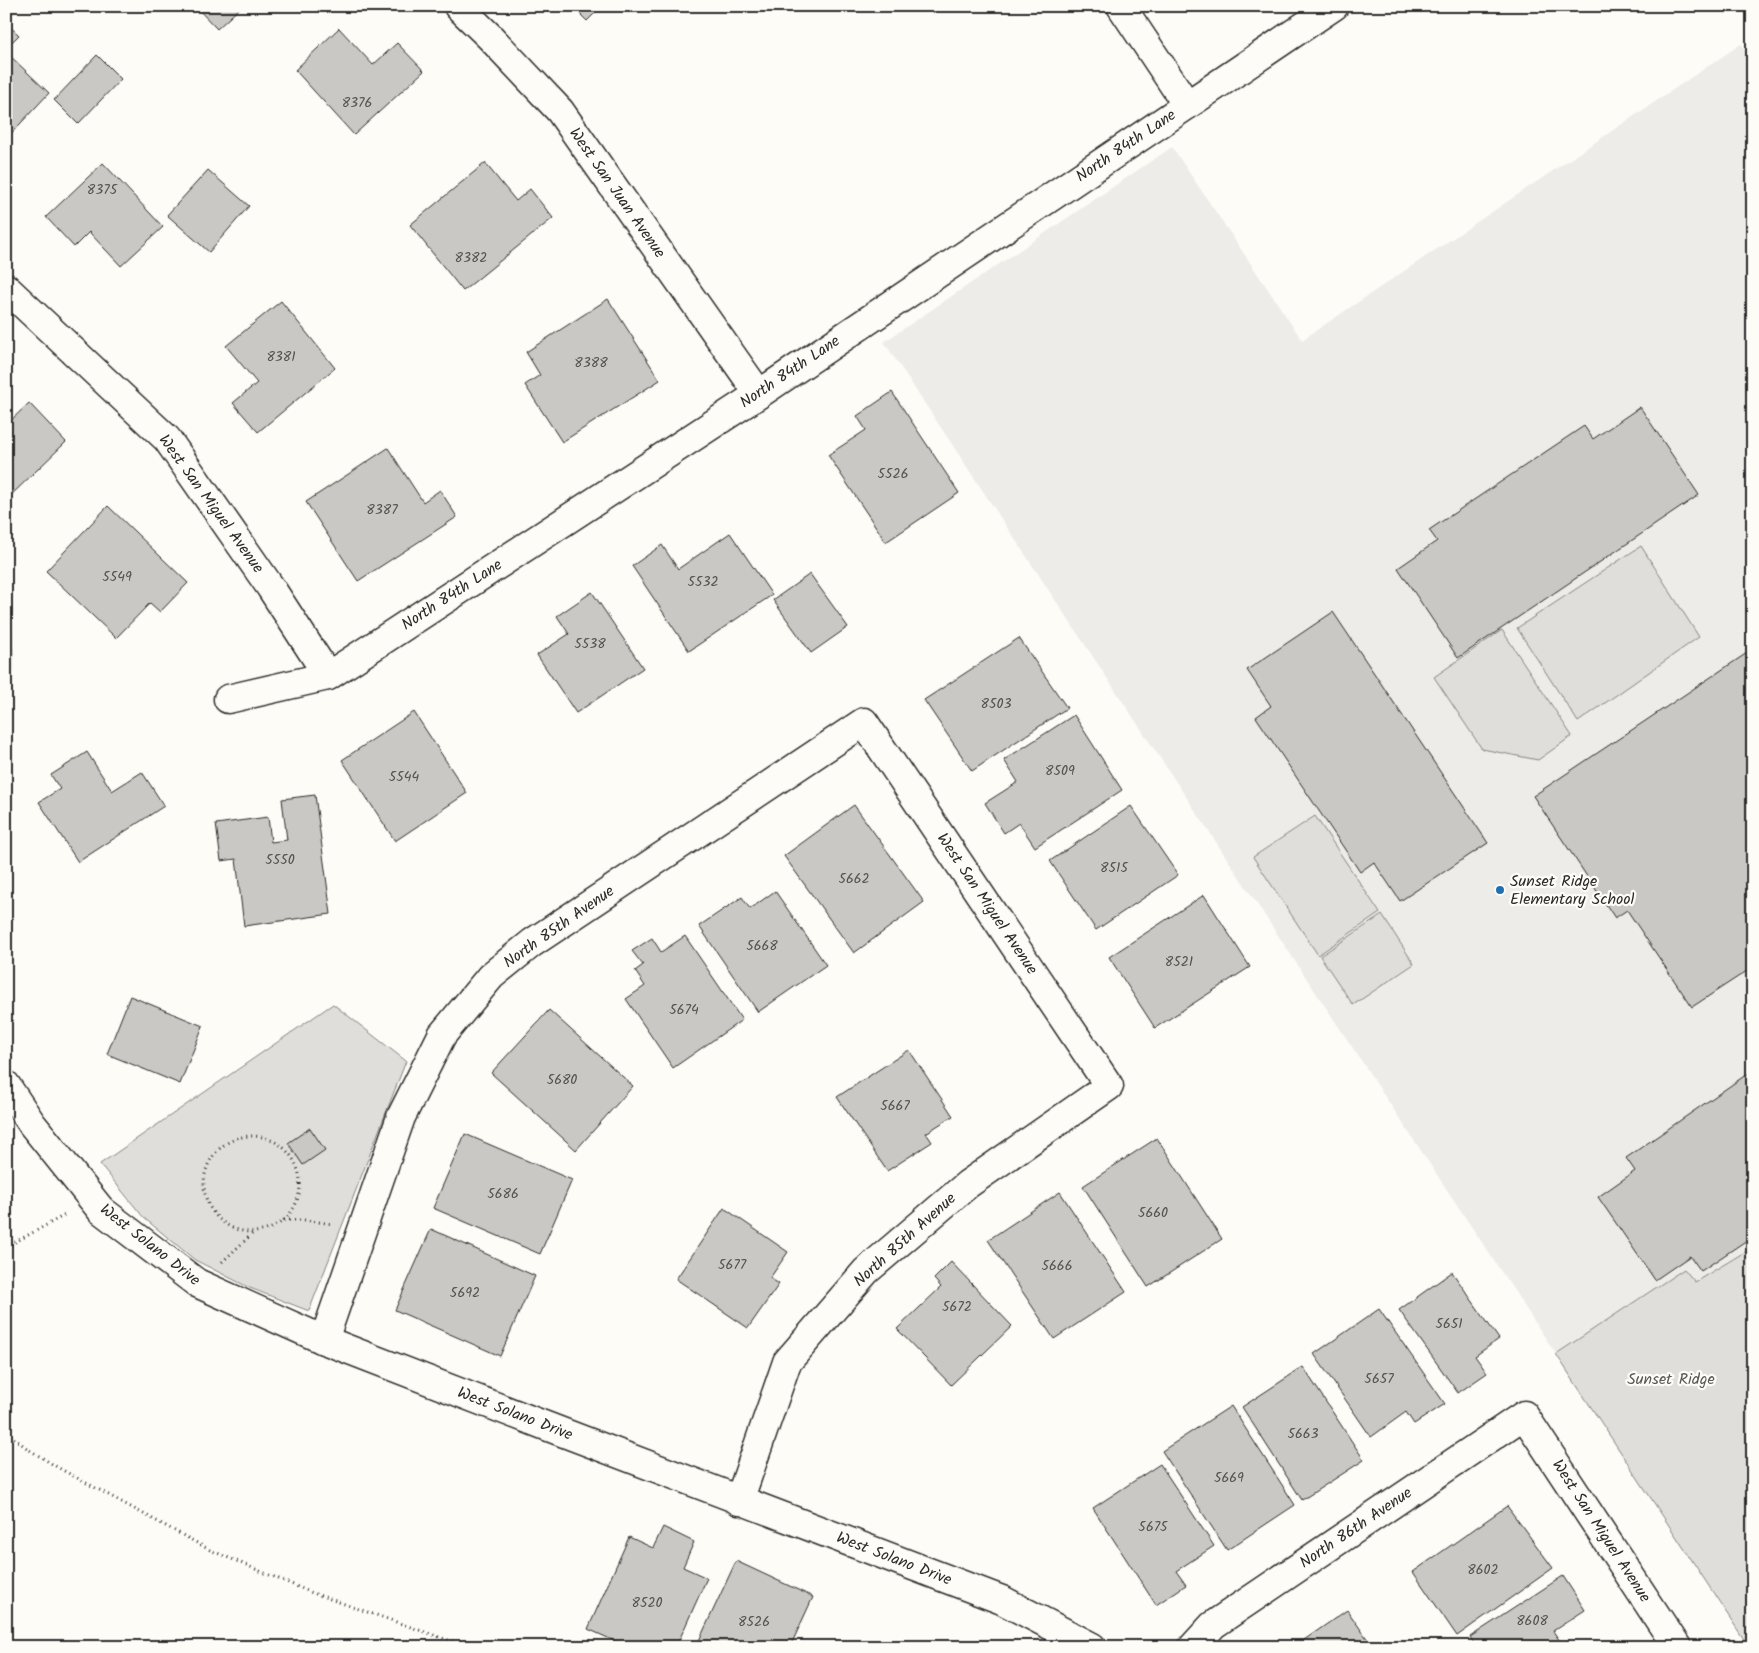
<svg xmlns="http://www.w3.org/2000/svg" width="1759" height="1653" viewBox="0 0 1759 1653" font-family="Kalam,sans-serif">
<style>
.built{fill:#edece8}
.green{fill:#dfdeda;stroke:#858482}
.building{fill:#c9c8c4;stroke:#2b2b2b}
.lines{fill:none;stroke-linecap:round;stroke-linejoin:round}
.minor-casing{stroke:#2b2b2b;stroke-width:31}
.path{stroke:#2b2b2b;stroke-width:3;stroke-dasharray:1 4;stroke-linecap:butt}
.minor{stroke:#fdfcf7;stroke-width:28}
.poi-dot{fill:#1f6fb2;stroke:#fdfcf7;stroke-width:2}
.labels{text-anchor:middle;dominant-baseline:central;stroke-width:4.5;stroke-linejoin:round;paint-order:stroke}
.number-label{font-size:14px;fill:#525251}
.street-label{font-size:16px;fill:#2b2b2b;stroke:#fdfcf7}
.poi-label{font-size:16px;fill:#2b2b2b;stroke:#fdfcf7;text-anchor:start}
.park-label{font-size:16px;fill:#585857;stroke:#fdfcf7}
</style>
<rect width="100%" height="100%" fill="#fdfcf7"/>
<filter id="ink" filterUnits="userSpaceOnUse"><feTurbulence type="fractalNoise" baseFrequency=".02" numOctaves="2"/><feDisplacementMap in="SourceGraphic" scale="10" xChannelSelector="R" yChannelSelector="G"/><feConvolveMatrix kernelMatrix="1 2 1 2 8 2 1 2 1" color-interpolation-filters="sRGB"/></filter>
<g filter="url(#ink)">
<polygon class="built" points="1741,44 1753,61 1753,1247 1695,1282 1683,1270 1556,1354 884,342 1172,147 1302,340"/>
<g class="green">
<polygon points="1641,546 1699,637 1578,722 1517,628"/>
<polygon points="1502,630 1572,736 1538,760 1482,749 1434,677"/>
<polygon points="1315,816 1380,913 1318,955 1253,857"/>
<polygon points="1382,915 1414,964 1353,1005 1320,956"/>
<polygon points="333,1004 406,1061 309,1311 250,1288 195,1260 144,1218 100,1164"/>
<polygon points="1753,1247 1753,1647 1749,1647 1556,1354 1684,1269 1695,1282"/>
</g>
<g class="building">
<polygon points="195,6 242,6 217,29"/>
<polygon points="572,6 602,6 587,21"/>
<polygon points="6,23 19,35 6,48"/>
<polygon points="339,28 373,65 397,43 424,71 354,135 295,70"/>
<polygon points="6,52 49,93 6,139"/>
<polygon points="97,55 121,79 78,124 54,100"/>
<polygon points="103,163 163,227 121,266 89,232 74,247 46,217"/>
<polygon points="485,163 516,201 530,189 553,218 463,291 410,225"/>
<polygon points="208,170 249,206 209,252 167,215"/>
<polygon points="608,299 660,380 562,442 525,385 540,375 526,352"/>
<polygon points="281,301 335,368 258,432 233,403 257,383 226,346"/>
<polygon points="892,392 959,493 886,542 828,455 866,430 857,416"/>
<polygon points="29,403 66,442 6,500 6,425"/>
<polygon points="1640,407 1699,495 1458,658 1398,568 1437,541 1429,530 1584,426 1593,439"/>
<polygon points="388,448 423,502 440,490 457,517 358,581 306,502"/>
<polygon points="108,506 188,583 160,612 150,603 116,638 46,571"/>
<polygon points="730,533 772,595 689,651 632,566 662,545 678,569"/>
<polygon points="810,574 848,627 811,653 773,600"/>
<polygon points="592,592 643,668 576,713 537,655 569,634 557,616"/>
<polygon points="1333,612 1488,843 1400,901 1374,862 1360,872 1256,717 1271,706 1247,670"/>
<polygon points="6,621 12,621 13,670 6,670"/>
<polygon points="1019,638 1067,708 972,771 924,700"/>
<polygon points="1753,649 1753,967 1692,1007 1627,910 1615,918 1533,796"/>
<polygon points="414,712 467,793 395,841 342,760"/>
<polygon points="1074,715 1122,790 1035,847 1019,823 1004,833 985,803 1018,782 1004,760"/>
<polygon points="87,752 112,791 142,772 164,806 78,862 39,802 60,789 51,775"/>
<polygon points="315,795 331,914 244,926 236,859 221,861 216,824 268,817 271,842 287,840 282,799"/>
<polygon points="854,805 924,902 854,953 784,856"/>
<polygon points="1131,806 1178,875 1096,930 1050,861"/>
<polygon points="775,891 826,965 758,1012 699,926 742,897 750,909"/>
<polygon points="1204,895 1250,967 1155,1028 1109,957"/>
<polygon points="685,936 742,1020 673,1068 626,999 645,986 635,971 643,965 632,951 652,938 661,952"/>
<polygon points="130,996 203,1026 180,1084 107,1054"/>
<polygon points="549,1010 633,1086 576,1150 491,1073"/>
<polygon points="909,1050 953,1116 926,1133 932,1142 887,1171 837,1097"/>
<polygon points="1753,1070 1753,1236 1701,1271 1690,1256 1655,1280 1598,1197 1635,1171 1626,1158"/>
<polygon points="310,1128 325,1150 303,1165 288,1143"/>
<polygon points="465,1134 572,1180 540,1254 433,1208"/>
<polygon points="1157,1138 1222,1239 1148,1287 1083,1186"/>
<polygon points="1060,1192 1126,1292 1054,1339 988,1240"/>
<polygon points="724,1208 788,1252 770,1278 779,1284 748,1328 676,1279"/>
<polygon points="431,1229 535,1276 500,1356 395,1310"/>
<polygon points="951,1262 1012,1326 951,1385 897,1329 941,1287 934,1279"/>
<polygon points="1452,1272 1499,1339 1475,1356 1487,1373 1458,1393 1399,1310"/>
<polygon points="1379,1309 1445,1404 1414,1424 1406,1412 1371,1437 1314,1354"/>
<polygon points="1303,1367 1364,1460 1302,1500 1242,1407"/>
<polygon points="1231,1406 1295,1505 1227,1550 1162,1451"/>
<polygon points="1160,1464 1214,1546 1176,1571 1186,1585 1156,1605 1093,1508"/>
<polygon points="1507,1506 1553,1568 1457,1636 1413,1572"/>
<polygon points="663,1527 694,1542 683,1567 707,1578 676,1647 628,1647 588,1629 629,1537 653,1548"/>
<polygon points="736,1561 813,1597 790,1647 696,1647"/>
<polygon points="1563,1576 1585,1610 1553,1631 1564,1647 1476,1647 1470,1637"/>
<polygon points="1347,1610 1373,1647 1294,1647"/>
</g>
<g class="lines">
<g class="minor-casing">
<g id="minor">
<polyline points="458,6 490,37 560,111 759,394"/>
<polyline points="1121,6 1187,105"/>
<polyline points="6,288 167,439 271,588 328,676"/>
<polyline points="228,699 328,676 759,394 1334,6"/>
<polyline points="6,1085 32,1124 101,1210 197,1283 324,1340 546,1426 1002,1600 1092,1647"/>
<polyline points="324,1340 401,1117 442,1035 491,976 532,943 864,722 1109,1086 968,1184 866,1271 787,1362 739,1501"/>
<polyline points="1193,1647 1213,1625 1524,1415 1677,1647"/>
</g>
</g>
<g class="path">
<circle cx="252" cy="1184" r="48"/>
<polyline points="284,1220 304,1220 333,1224"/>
<polyline points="6,1247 65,1215"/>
<polyline points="222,1262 252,1234"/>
<polyline points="6,1432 28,1449 57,1467 210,1550 310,1592 468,1647"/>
</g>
<use href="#minor" class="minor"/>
</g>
</g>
<circle class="poi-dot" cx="1500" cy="890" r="5"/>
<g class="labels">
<g class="number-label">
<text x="357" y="103">8376</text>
<text x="102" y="190">8375</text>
<text x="471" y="258">8382</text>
<text x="281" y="357">8381</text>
<text x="591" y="363">8388</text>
<text x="893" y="474">5526</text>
<text x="382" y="510">8387</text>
<text x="117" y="577">5549</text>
<text x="703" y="582">5532</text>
<text x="590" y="644">5538</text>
<text x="996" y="704">8503</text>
<text x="1060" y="771">8509</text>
<text x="404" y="777">5544</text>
<text x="280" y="860">5550</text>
<text x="1114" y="868">8515</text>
<text x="854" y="879">5662</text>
<text x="762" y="946">5668</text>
<text x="1179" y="962">8521</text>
<text x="684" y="1010">5674</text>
<text x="562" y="1080">5680</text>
<text x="895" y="1106">5667</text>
<text x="503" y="1194">5686</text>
<text x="1153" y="1213">5660</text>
<text x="732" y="1265">5677</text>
<text x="1057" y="1266">5666</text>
<text x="465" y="1293">5692</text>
<text x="957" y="1307">5672</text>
<text x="1449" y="1324">5651</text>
<text x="1379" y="1379">5657</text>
<text x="1303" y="1434">5663</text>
<text x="1229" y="1478">5669</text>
<text x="1153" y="1527">5675</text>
<text x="1483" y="1570">8602</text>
<text x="647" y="1603">8520</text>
<text x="1532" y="1621">8608</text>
<text x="754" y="1622">8526</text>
</g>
<g class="street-label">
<text transform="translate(1126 146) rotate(-34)">North 84th Lane</text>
<text transform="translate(617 193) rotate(55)">West San Juan Avenue</text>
<text transform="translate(790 372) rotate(-34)">North 84th Lane</text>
<text transform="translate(211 504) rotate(54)">West San Miguel Avenue</text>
<text transform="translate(452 595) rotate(-33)">North 84th Lane</text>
<text transform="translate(987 904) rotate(56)">West San Miguel Avenue</text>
<text transform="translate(559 927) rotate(-35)">North 85th Avenue</text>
<text transform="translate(905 1240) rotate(-42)">North 85th Avenue</text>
<text transform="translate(150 1245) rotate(38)">West Solano Drive</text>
<text transform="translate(515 1414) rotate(21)">West Solano Drive</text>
<text transform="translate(1356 1528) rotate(-34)">North 86th Avenue</text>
<text transform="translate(1601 1531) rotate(57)">West San Miguel Avenue</text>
<text transform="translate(894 1559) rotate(21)">West Solano Drive</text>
</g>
<g class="poi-label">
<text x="1510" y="881">Sunset Ridge<tspan x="1510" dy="18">Elementary School</tspan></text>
</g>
<g class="park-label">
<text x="1671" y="1379">Sunset Ridge</text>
</g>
</g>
<rect width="1759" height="1653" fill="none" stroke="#fdfcf7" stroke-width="25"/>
<rect x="12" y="12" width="1734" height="1628" fill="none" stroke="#2b2b2b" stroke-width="2" filter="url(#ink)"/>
</svg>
